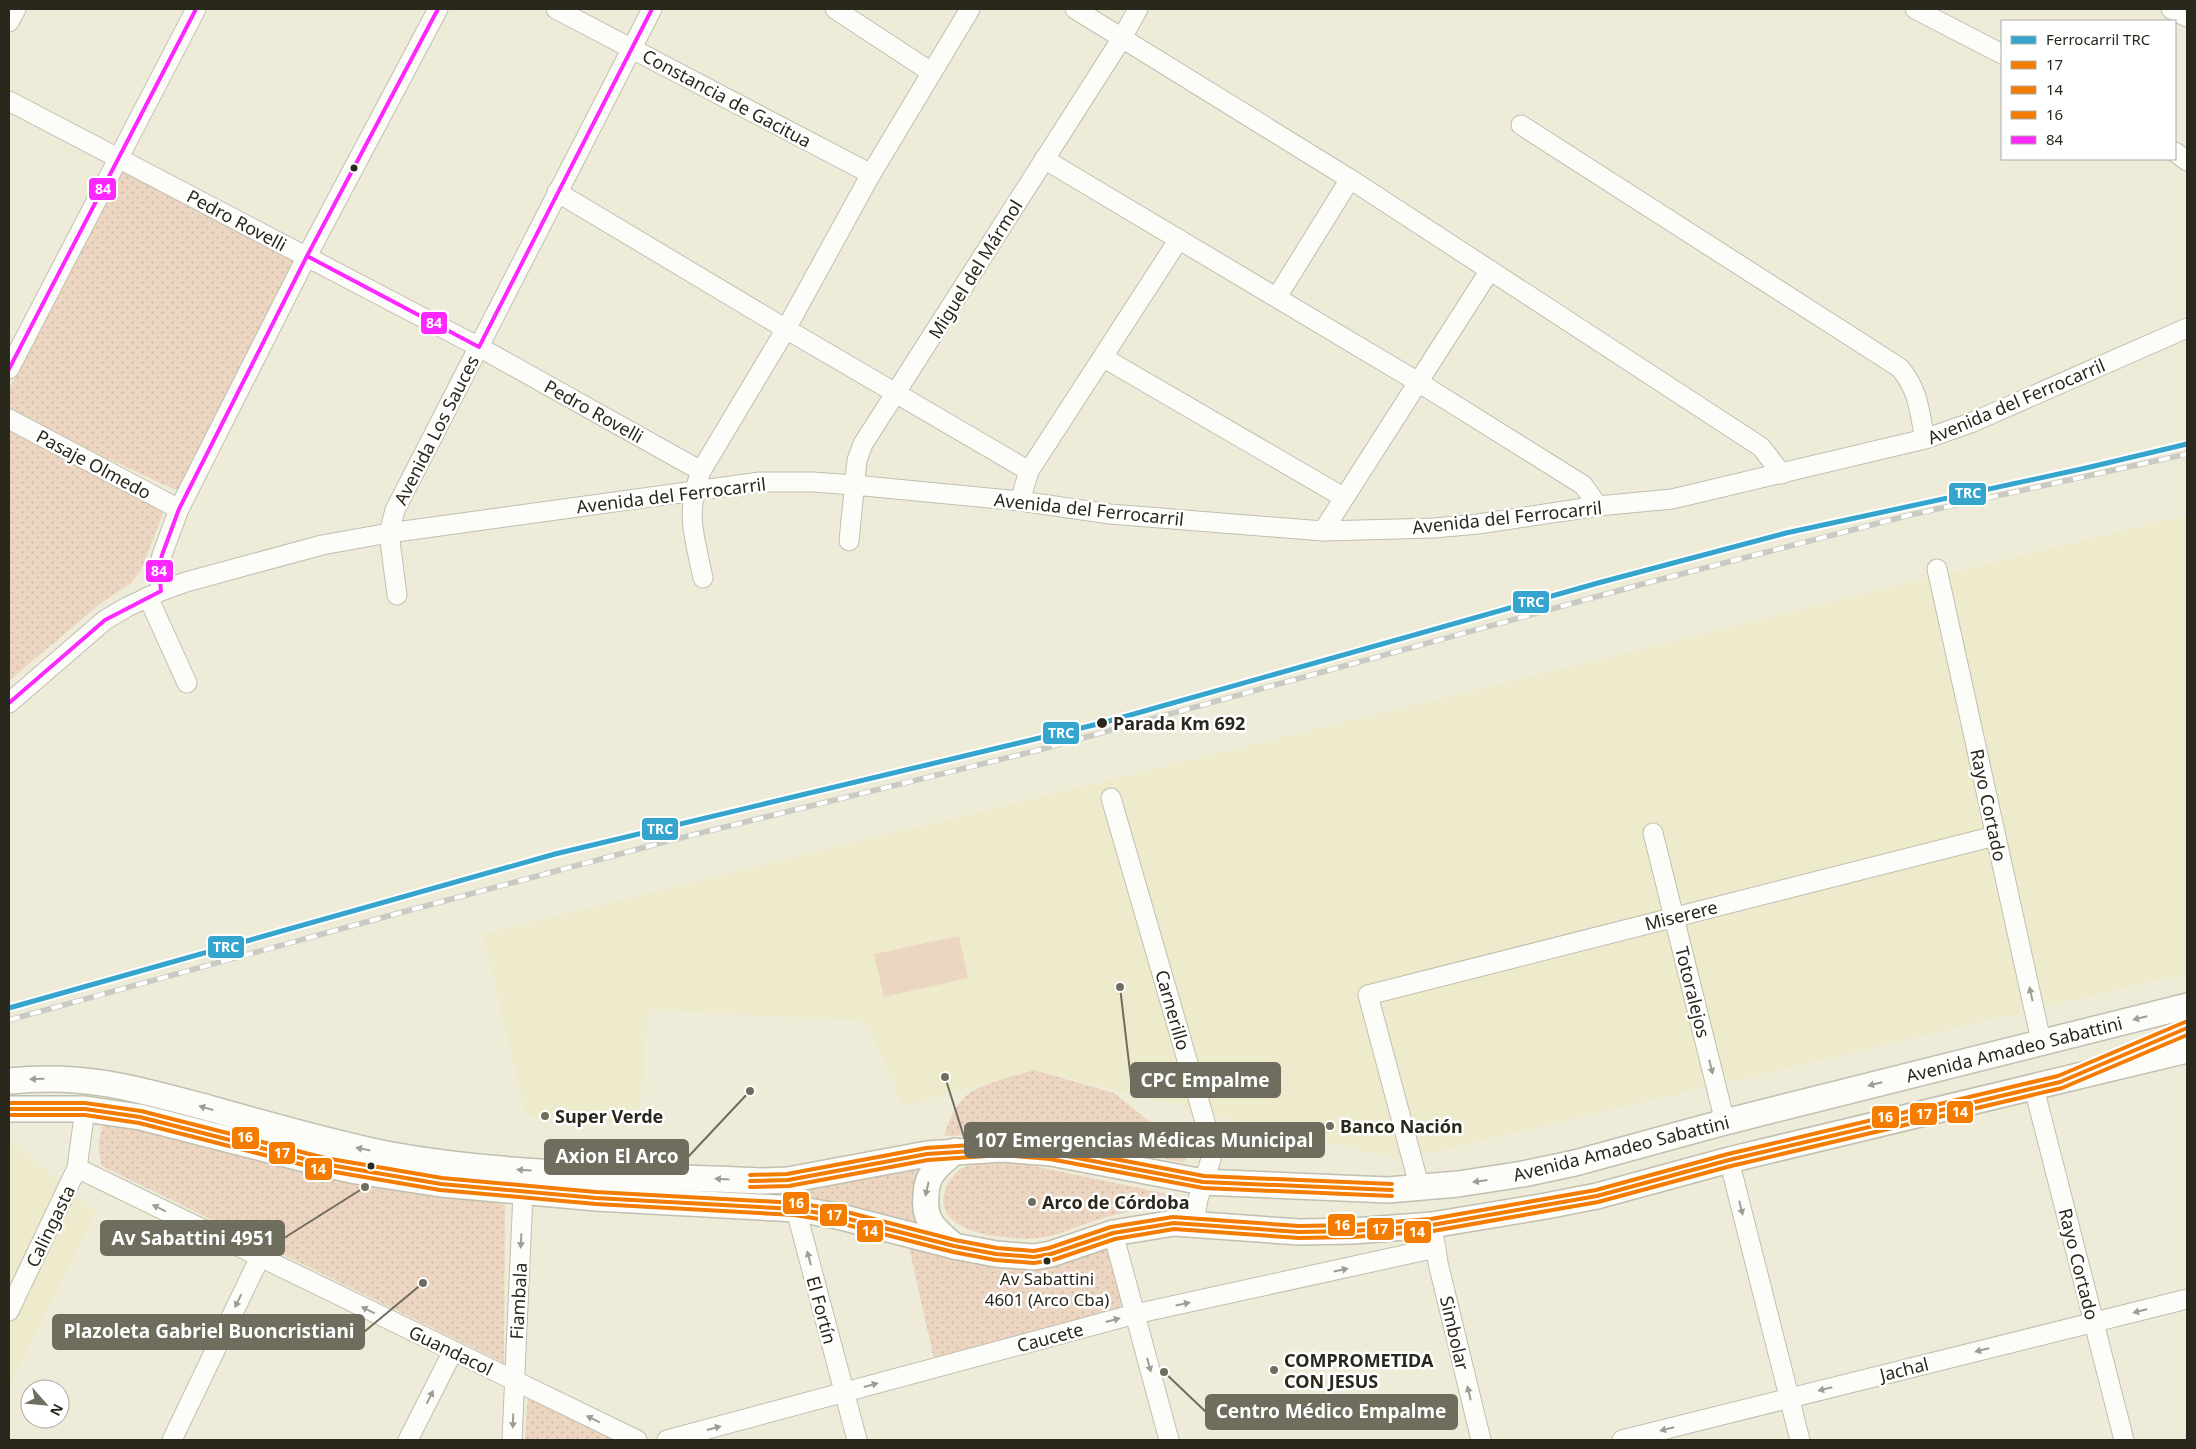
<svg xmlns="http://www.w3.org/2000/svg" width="2196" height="1449" viewBox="0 0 2196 1449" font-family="'Noto Sans',sans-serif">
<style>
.built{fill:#eeeacc}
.park{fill:url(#park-dots)}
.garden{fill:#ecd6c1}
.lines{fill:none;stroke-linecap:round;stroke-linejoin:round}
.minor-casing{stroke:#c0bfb0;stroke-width:21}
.major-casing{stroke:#c0bfb0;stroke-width:28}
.minor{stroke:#fcfcf9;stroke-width:19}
.major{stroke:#fcfcf9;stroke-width:25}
.rail-casing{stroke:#cacac5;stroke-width:5.5}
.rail{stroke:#fff;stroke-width:4;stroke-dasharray:11;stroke-linecap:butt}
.bus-1-casing{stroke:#fff;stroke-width:8}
.bus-2-casing{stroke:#fff;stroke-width:8}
.bus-3-casing{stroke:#fff;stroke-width:8}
.bus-4-casing{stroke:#fff;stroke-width:8}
.bus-1{stroke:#f47d01;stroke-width:4}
.bus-2{stroke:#f47d01;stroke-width:4}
.bus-3{stroke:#f47d01;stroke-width:4}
.bus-4{stroke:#fe27ff;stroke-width:4}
.rail-1-casing{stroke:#fff;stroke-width:9}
.rail-1{stroke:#35a5ce;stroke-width:5}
.oneway{fill:#9e9d96}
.bus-dot{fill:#2a281c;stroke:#fff;stroke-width:2}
.poi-dot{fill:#6f6d5e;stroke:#fff;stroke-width:2}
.labels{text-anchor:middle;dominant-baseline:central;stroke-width:5;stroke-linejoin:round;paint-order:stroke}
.bus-label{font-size:17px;fill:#2a281c;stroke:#fff}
.street-label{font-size:18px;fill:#2a281c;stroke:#fff}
.stop-label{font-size:18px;font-weight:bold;fill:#2a281c;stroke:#fff;text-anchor:start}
.poi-label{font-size:18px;font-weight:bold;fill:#2a281c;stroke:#fff;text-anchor:start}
.leader{fill:none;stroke:#6f6d5e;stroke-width:2}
.callout-dot{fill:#6f6d5e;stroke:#fff;stroke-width:2}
.callout{fill:#6f6d5e;stroke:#6f6d5e;stroke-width:2}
.callout-label{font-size:19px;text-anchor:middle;font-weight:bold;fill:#fff}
.line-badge{stroke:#fff;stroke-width:2}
.badge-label{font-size:14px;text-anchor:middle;font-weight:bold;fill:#fff}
</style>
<defs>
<pattern id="park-dots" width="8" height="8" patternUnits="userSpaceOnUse" patternTransform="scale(1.25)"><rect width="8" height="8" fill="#ecd6c1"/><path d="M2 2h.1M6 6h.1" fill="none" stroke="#cbb8a5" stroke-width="1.8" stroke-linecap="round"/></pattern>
</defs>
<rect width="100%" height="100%" fill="#eeecd9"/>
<g class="built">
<polygon points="2187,515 2187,973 1400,1160 1076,1080 1033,1071 903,1106 867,1021 648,1010 639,1124 526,1116 483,934"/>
<polygon points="9,1139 96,1213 9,1388"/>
</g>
<g class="park">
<polygon points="124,166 297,258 178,491 9,413 9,389"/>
<polygon points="9,428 156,506 163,514 140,572 131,583 101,603 9,681"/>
<path d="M 1034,1070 L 1114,1093 L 1187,1151 L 1186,1161 L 1182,1162 C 1101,1147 1027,1134 945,1136 C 948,1120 959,1098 974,1090 C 992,1081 1015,1076 1034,1070 Z"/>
<path d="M 112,1122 L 277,1163 L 335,1180 L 393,1184 L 505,1204 L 504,1363 L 102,1166 C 98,1150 97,1139 104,1124 Z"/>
<path d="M 1019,1163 L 1168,1194 L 1167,1205 C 1147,1209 1127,1211 1107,1217 C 1088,1222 1069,1231 1050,1236 C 1031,1241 1008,1238 989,1235 C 965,1230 934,1219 946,1188 C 949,1181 955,1172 962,1168 C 976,1161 1003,1164 1019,1163 Z"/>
<path d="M 919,1168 C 915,1188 914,1205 917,1225 L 798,1199 L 794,1181 Z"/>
<polygon points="1107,1245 1123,1308 934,1359 909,1247 1001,1268 1053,1263"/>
<polygon points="528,1394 618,1440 525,1440"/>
</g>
<polygon class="garden" points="959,936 968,978 884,997 874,954"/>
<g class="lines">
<g class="minor-casing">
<g id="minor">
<polyline points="556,9 871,174"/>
<polyline points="835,9 931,72"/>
<polyline points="1075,9 1350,179 1761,447 1782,474"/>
<polyline points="1915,9 2002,54"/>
<polyline points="2171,9 2187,17"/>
<polyline points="9,22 16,9"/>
<polyline points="9,101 479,347 701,471"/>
<path d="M 1521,125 L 1900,368 C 1919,391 1919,410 1925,439"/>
<polyline points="2175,152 2187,161"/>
<polyline points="1044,159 1418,382 1583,485 1598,506"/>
<polyline points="557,192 786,329 1029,471"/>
<polyline points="1277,297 1350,179"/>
<polyline points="1104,358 1343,497"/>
<polyline points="9,369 196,9"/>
<polyline points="9,419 179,509"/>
<polyline points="1020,501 1029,471 1179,239"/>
<polyline points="1323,531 1490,270"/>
<polyline points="849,541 857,460 863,444 1122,38 1138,9"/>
<polyline points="1937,569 2041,1041"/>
<path d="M 703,578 C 694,534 685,514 701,471 L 786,329 L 871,174 L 970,9"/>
<polyline points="161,591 159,569 162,555 179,509 307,256 438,9"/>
<polyline points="397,595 389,533 395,510 652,9"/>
<polyline points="148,597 187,683"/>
<polyline points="9,703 105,620 127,607 161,591 186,582 322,545 389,533 760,482 813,482 854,485 1020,501 1110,514 1323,531 1434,528 1478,524 1598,506 1672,499 1925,439 1973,422 2187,328"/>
<polyline points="1111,798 1210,1139 1211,1159 1198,1199 1194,1223"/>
<polyline points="1653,833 1725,1122"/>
<polyline points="2034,1088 2124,1440"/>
<polyline points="1729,1160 1800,1440"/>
<polyline points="77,1168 637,1440"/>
<polyline points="788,1180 857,1440"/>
<polyline points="1420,1189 1368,995 1995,836"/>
<polyline points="1113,1233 1169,1440"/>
<polyline points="1434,1237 1438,1263 1481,1440"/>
<polyline points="9,1311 77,1168 85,1109"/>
<polyline points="172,1440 260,1257"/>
<polyline points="408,1440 453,1351"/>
<polyline points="512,1440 523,1193"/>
<polyline points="667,1440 1135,1314 1436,1248"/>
<polyline points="1622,1440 2187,1299"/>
</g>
</g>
<g class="major-casing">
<g id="major">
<path d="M 9,1081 C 86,1073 138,1089 212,1109 C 269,1125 327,1142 386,1154 C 509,1177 636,1175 760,1181 L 788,1180 L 927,1154 L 1002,1149 L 1051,1153 L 1203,1182 L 1388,1190 L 1458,1184 L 1523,1174 L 1575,1163 L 1725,1122 L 2187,1006"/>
<polyline points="9,1109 85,1109 140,1117 324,1164 356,1171 441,1184 596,1198 796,1209 837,1216 954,1246 996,1254 1034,1257 1051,1254 1113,1233 1174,1223 1299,1232 1353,1231 1432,1225 1546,1206 1597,1196 1729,1160 2187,1050"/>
<path d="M 954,1246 C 936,1230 923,1222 926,1195 C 926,1187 929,1176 935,1170 C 940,1163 949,1157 955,1151"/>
</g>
</g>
<use href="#minor" class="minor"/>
<use href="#major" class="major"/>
<g class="rail-casing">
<polyline id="rail" points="9,1020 388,916 672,840 1035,751 1639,585 1910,515 2187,454"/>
</g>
<use href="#rail" class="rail"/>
<g class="bus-1-casing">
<g id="bus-1">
<polyline points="9,1109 85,1109 140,1117 324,1164 441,1184 596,1198 796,1209 837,1216 954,1246 996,1254 1034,1257 1051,1254 1113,1233 1174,1223 1299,1232 1353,1231 1432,1225 1597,1196 1729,1160 2060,1082 2187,1028"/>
<polyline points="750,1181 788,1180 927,1154 1002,1149 1051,1153 1203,1182 1392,1190"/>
</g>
</g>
<g class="bus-2-casing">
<g id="bus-2">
<polyline points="9,1115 85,1115 139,1123 323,1170 440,1190 596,1204 795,1215 836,1222 953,1252 995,1260 1034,1263 1053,1260 1115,1239 1174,1229 1299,1238 1353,1237 1433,1231 1598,1202 1731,1166 2062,1088 2187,1035"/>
<polyline points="750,1187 789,1186 928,1160 1002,1155 1050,1159 1203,1188 1392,1196"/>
</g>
</g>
<g class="bus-3-casing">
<g id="bus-3">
<polyline points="9,1103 85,1103 141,1111 325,1158 442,1178 596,1192 797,1203 839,1210 955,1240 997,1248 1034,1251 1049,1248 1111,1227 1173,1217 1299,1226 1353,1225 1431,1219 1596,1190 1728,1154 2058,1076 2185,1022"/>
<polyline points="750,1175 787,1174 926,1148 1002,1143 1052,1147 1204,1176 1392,1184"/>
</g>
</g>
<g class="bus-4-casing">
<g id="bus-4">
<polyline points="307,256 479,347 652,9"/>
<polyline points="9,369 196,9"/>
<polyline points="9,703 105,620 161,591 159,569 162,555 179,509 307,256 438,9"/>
</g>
</g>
<use href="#bus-1" class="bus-1"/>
<use href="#bus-2" class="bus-2"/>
<use href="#bus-3" class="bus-3"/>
<use href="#bus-4" class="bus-4"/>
<g class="rail-1-casing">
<polyline id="rail-1" points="9,1008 555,854 1102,723 1598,583 1786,533 2086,468 2187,444"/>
</g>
<use href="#rail-1" class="rail-1"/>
</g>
<defs><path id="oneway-solid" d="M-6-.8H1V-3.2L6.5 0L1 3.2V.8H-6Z" transform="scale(1.25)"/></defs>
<g class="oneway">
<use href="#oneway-solid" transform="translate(2031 994) rotate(-103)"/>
<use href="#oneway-solid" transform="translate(2140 1018) rotate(166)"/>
<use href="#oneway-solid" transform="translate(1711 1067) rotate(76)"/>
<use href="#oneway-solid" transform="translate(37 1079) rotate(178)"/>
<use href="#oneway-solid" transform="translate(1875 1084) rotate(166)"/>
<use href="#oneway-solid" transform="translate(206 1108) rotate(-164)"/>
<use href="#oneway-solid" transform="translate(363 1149) rotate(-169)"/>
<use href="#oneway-solid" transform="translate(524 1170) rotate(-177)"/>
<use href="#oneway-solid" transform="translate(722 1179) rotate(-177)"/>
<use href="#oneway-solid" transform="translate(1480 1181) rotate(172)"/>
<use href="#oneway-solid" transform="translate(927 1189) rotate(103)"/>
<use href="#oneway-solid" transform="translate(159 1208) rotate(-154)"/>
<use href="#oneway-solid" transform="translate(1741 1208) rotate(76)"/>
<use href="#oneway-solid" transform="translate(521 1241) rotate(93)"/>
<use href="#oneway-solid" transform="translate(809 1258) rotate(-105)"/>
<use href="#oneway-solid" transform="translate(1341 1270) rotate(-12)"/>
<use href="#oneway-solid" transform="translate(238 1301) rotate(116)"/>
<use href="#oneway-solid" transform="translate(1183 1304) rotate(-12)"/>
<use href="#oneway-solid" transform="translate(368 1310) rotate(-154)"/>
<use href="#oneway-solid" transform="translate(2140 1311) rotate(166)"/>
<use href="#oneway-solid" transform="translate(1113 1320) rotate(-15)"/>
<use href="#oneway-solid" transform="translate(1982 1350) rotate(166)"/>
<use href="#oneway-solid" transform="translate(1149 1365) rotate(75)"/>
<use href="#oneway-solid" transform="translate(871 1385) rotate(-15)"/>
<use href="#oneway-solid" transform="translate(1825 1389) rotate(166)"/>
<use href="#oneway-solid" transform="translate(1469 1393) rotate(-103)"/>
<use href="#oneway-solid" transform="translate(430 1397) rotate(-63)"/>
<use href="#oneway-solid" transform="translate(593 1419) rotate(-154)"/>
<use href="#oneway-solid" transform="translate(513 1421) rotate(92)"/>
<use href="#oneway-solid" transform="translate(714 1428) rotate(-15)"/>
<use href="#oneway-solid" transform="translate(1667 1429) rotate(166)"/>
</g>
<g class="bus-dot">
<circle cx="354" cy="168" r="4.5"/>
<circle cx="1102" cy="723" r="6"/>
<circle cx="371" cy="1166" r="4.5"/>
<circle cx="1047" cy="1261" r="4.5"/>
</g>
<g class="poi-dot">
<circle cx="545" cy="1116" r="5"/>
<circle cx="1330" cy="1126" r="5"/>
<circle cx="1032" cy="1202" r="5"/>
<circle cx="1274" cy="1370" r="5"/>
</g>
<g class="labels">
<g class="bus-label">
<text x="1047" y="1278">Av Sabattini<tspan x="1047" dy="21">4601 (Arco Cba)</tspan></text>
</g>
<g class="street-label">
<text transform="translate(727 98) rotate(28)">Constancia de Gacitua</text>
<text transform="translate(237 220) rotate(28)">Pedro Rovelli</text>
<text transform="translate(975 269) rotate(-58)">Miguel del Mármol</text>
<text transform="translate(2016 401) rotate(-23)">Avenida del Ferrocarril</text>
<text transform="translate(594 411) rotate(29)">Pedro Rovelli</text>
<text transform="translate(436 430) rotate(-63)">Avenida Los Sauces</text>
<text transform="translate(94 464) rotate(28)">Pasaje Olmedo</text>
<text transform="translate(671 495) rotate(-7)">Avenida del Ferrocarril</text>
<text transform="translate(1089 509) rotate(6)">Avenida del Ferrocarril</text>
<text transform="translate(1507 517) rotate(-6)">Avenida del Ferrocarril</text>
<text transform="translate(1989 805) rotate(78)">Rayo Cortado</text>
<text transform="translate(1681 915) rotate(-14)">Miserere</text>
<text transform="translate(1693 992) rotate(76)">Totoralejos</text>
<text transform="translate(1173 1010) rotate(74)">Carnerillo</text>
<text transform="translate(2014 1049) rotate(-14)">Avenida Amadeo Sabattini</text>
<text transform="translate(1621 1148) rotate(-14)">Avenida Amadeo Sabattini</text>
<text transform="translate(50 1226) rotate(-64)">Calingasta</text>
<text transform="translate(2079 1264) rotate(76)">Rayo Cortado</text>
<text transform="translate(518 1301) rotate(-87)">Fiambala</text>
<text transform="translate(822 1310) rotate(75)">El Fortín</text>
<text transform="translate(1455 1333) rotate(77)">Simbolar</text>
<text transform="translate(1050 1337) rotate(-15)">Caucete</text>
<text transform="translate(451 1350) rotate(26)">Guandacol</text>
<text transform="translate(1904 1369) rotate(-14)">Jachal</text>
</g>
<g class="stop-label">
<text x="1113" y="723">Parada Km 692</text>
</g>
<g class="poi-label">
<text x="555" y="1116">Super Verde</text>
<text x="1340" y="1126">Banco Nación</text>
<text x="1042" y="1202">Arco de Córdoba</text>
<text x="1284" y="1360">COMPROMETIDA<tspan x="1284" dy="21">CON JESUS</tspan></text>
</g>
</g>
<path class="leader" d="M1120 987L1131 1080M945 1077L965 1140M750 1091L688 1157M365 1187L284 1238M423 1283L364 1332M1164 1372L1206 1412"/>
<g class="callout-dot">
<circle cx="1120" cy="987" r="5"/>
<circle cx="945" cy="1077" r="5"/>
<circle cx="750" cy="1091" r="5"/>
<circle cx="365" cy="1187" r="5"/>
<circle cx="423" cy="1283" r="5"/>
<circle cx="1164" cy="1372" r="5"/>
</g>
<g class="callout">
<rect x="1131" y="1063" width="149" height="34" rx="5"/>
<rect x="965" y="1123" width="359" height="34" rx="5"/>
<rect x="545" y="1140" width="143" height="34" rx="5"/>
<rect x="101" y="1221" width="183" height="34" rx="5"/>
<rect x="53" y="1315" width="311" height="34" rx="5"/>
<rect x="1206" y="1395" width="251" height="34" rx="5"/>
</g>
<g class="callout-label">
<text x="1205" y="1087">CPC Empalme</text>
<text x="1144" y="1147">107 Emergencias Médicas Municipal</text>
<text x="617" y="1163">Axion El Arco</text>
<text x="193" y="1245">Av Sabattini 4951</text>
<text x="209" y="1338">Plazoleta Gabriel Buoncristiani</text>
<text x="1331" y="1418">Centro Médico Empalme</text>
</g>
<g class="line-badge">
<rect x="88" y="177" width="29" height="24" rx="5" fill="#fe27ff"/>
<rect x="420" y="311" width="28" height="24" rx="5" fill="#fe27ff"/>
<rect x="1948" y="482" width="39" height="24" rx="5" fill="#35a5ce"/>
<rect x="145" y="559" width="29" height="24" rx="5" fill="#fe27ff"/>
<rect x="1512" y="590" width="38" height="24" rx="5" fill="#35a5ce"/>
<rect x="1042" y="721" width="38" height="24" rx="5" fill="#35a5ce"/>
<rect x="641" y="817" width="38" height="24" rx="5" fill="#35a5ce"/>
<rect x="207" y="935" width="38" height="24" rx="5" fill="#35a5ce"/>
<rect x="1946" y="1100" width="28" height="24" rx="5" fill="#f47d01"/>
<rect x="1909" y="1102" width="29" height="24" rx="5" fill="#f47d01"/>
<rect x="1871" y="1105" width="29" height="24" rx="5" fill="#f47d01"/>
<rect x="231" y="1126" width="29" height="24" rx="5" fill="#f47d01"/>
<rect x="268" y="1141" width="28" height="24" rx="5" fill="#f47d01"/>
<rect x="304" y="1157" width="29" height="24" rx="5" fill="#f47d01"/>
<rect x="782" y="1191" width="28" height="24" rx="5" fill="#f47d01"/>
<rect x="819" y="1203" width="29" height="24" rx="5" fill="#f47d01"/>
<rect x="1327" y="1213" width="29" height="24" rx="5" fill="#f47d01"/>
<rect x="1366" y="1217" width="29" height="24" rx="5" fill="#f47d01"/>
<rect x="856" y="1219" width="28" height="24" rx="5" fill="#f47d01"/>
<rect x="1403" y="1220" width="29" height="24" rx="5" fill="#f47d01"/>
</g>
<g class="badge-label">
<text x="103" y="194">84</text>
<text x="434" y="328">84</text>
<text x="1968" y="498">TRC</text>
<text x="159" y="576">84</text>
<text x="1531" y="607">TRC</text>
<text x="1061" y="738">TRC</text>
<text x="660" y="834">TRC</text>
<text x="226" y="952">TRC</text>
<text x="1960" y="1117">14</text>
<text x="1924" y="1119">17</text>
<text x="1885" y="1122">16</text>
<text x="245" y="1142">16</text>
<text x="282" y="1158">17</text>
<text x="318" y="1174">14</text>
<text x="796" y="1208">16</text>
<text x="834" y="1220">17</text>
<text x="1342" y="1230">16</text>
<text x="1380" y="1234">17</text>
<text x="870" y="1236">14</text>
<text x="1417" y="1237">14</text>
</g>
<rect width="2196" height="1449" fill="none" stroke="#2a281c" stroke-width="20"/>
<rect x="2001" y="20" width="175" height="140" fill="#ffffff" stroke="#aaa9a4"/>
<rect x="2011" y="36" width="25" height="8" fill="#35a5ce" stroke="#aaa9a4"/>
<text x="2046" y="45" font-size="15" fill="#2a281c">Ferrocarril TRC</text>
<rect x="2011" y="61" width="25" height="8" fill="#f47d01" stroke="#aaa9a4"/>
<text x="2046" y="70" font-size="15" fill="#2a281c">17</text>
<rect x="2011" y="86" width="25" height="8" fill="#f47d01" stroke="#aaa9a4"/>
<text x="2046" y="95" font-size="15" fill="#2a281c">14</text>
<rect x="2011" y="111" width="25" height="8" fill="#f47d01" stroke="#aaa9a4"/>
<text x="2046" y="120" font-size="15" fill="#2a281c">16</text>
<rect x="2011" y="136" width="25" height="8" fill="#fe27ff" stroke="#aaa9a4"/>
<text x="2046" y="145" font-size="15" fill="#2a281c">84</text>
<g transform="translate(45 1404) rotate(117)"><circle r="24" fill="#ffffff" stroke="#aaa9a4"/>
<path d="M0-4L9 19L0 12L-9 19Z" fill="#6f6d5e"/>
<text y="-8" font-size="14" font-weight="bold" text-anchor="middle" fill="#2a281c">N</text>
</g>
</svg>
